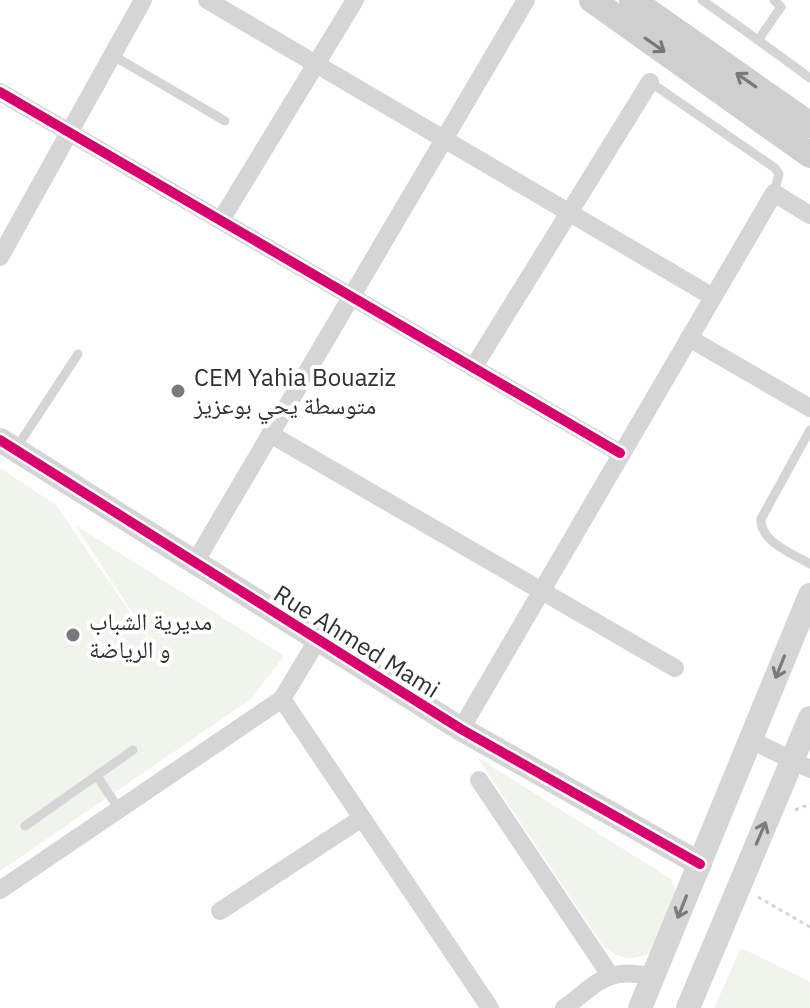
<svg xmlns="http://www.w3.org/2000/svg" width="810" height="1008" viewBox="0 0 810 1008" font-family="'IBM Plex Sans','Noto Naskh Arabic',sans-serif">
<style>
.green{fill:#f1f3ed}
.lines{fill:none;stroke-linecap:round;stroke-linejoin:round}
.path{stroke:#d4d4d4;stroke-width:3;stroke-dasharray:4 4;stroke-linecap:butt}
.service{stroke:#d5d5d5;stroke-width:9}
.minor{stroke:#d5d5d5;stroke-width:18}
.tertiary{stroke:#d5d5d5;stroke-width:24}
.secondary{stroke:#cfcfcf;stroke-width:26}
.cycleway-casing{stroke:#fff;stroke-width:15}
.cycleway{stroke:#d6006c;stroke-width:10}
.oneway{stroke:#787878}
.oneway2{stroke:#7b7b7b}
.poi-dot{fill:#797979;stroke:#fff;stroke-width:3}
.labels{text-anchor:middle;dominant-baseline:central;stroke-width:8;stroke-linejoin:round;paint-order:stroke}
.poi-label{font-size:24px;fill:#313131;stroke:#fff;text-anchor:start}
.street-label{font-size:24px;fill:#313131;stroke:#fff}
</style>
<rect width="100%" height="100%" fill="#fff"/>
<g class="green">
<polygon points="0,468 56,505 174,676 75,525 284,656 251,699 0,871"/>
<path d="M 477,757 L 671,879 L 676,891 L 651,952 C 632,962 619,959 603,946 Z"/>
<polygon points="741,948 810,982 810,1008 714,1008"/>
</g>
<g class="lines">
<g class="path">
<polyline points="795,810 810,804"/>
<polyline points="758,897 810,927"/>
</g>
<g class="service">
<polyline points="702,0 758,40 781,7 774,0"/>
<polyline points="758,40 810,78"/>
<polyline points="112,55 225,121"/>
<polyline points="650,82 775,168 779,174 774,193"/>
<path d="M 810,430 L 761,519 C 760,542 792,553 810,564"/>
<polyline points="17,447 78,354"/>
<polyline points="97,776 119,809"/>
<polyline points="25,826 133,750"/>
</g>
<g class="minor">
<polyline points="207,0 713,297"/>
<polyline points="0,92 620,453"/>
<polyline points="221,220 355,0"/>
<polyline points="0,257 143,0"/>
<polyline points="689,338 810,408"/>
<polyline points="473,368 650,82"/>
<polyline points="270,434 675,668"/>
<polyline points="194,564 526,0"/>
<polyline points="282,699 490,1008"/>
<polyline points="461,729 774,193 810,215"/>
<polyline points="751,740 810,769"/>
<polyline points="479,780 610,975"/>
<polyline points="0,890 282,699 318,639"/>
<polyline points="220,911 362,818"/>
<path d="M 564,1008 C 600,982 606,966 653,977"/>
</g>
<g class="tertiary">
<polyline points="0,440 461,729 700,864"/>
<polyline points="640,1008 810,595"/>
<polyline points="688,1008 810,718"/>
</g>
<g class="secondary">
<polyline points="592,0 810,155"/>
<polyline points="632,0 810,125"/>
</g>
<g class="cycleway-casing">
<g id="cycleway">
<polyline points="0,92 620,453"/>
<polyline points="0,440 461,729 700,864"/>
</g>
</g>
<use href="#cycleway" class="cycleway"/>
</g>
<defs><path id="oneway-shaft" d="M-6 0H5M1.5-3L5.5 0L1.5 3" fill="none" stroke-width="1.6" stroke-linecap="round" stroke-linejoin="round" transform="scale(2)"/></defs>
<g class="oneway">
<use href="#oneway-shaft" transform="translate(655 45) rotate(35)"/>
<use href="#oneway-shaft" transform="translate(746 80) rotate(-145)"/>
</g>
<g class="oneway2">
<use href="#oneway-shaft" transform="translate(780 667) rotate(112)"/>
<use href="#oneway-shaft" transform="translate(761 833) rotate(-67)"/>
<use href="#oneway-shaft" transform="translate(682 907) rotate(112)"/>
</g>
<g class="poi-dot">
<circle cx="178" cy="391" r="8"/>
<circle cx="73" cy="635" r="8"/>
</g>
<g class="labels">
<g class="poi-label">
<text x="194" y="377">CEM Yahia Bouaziz<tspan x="194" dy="28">متوسطة يحي بوعزيز</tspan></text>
<text x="89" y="621">مديرية الشباب<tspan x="89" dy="28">و الرياضة</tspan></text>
</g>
<g class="street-label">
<text transform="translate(357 641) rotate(32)">Rue Ahmed Mami</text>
</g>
</g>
</svg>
